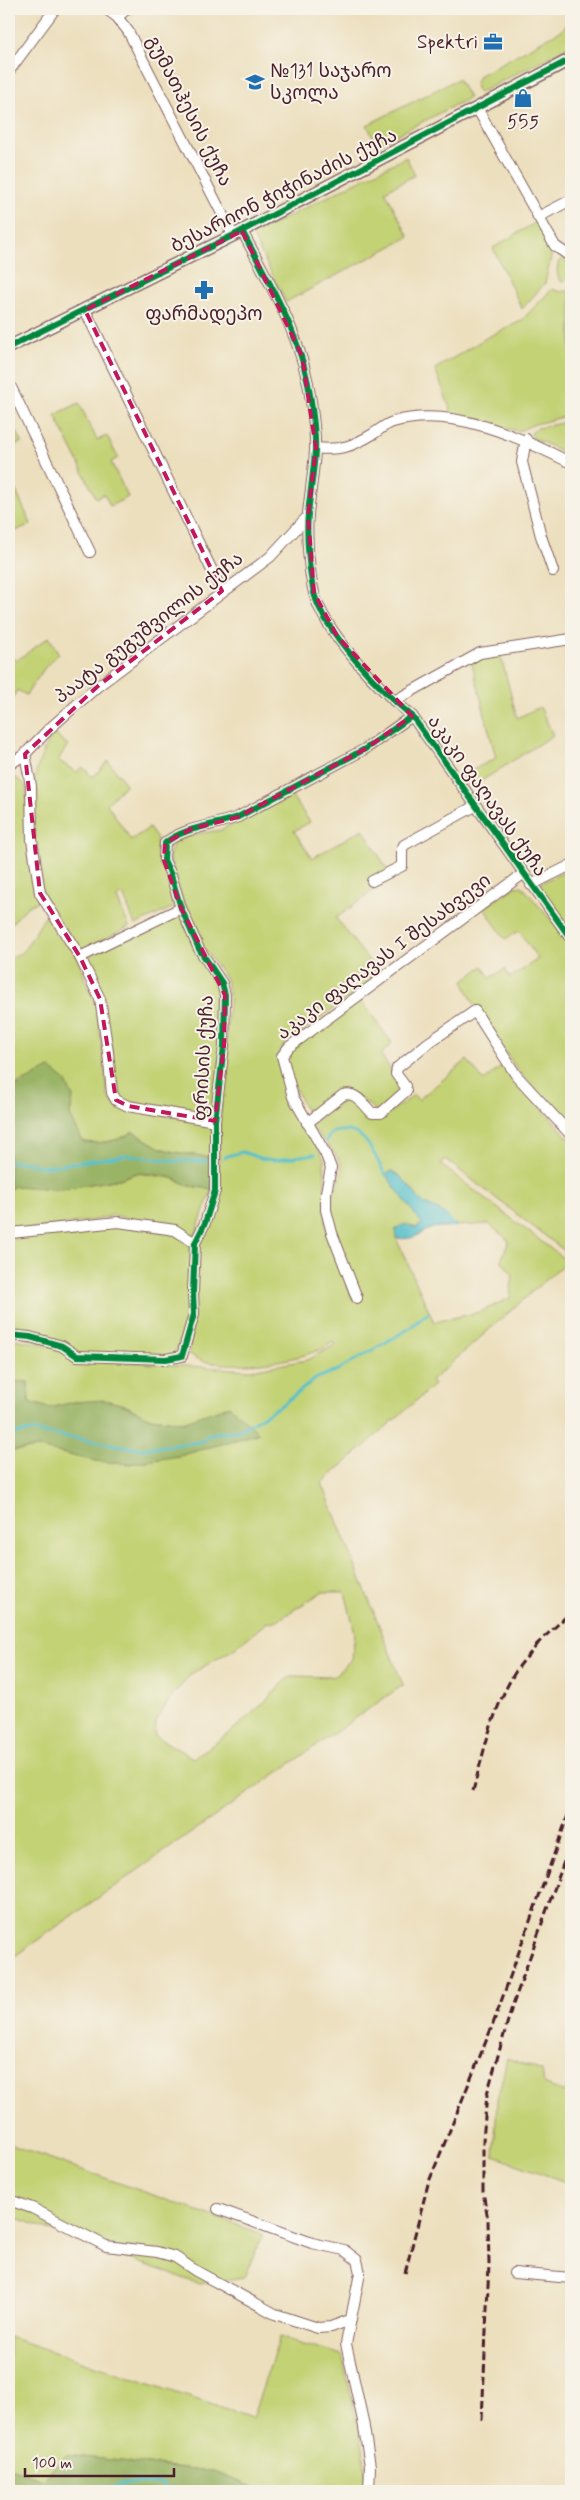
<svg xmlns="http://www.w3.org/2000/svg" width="580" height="2500" viewBox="0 0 580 2500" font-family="Mynerve,'Noto Sans Georgian',sans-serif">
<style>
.green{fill:#c3d274;stroke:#867850;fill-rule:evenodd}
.forest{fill:#9ab466;stroke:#726a48}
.water{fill:#52bfc9;stroke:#4e6f7a}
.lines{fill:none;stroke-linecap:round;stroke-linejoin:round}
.stream{stroke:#52bfc9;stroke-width:3}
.minor-casing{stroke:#83625e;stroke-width:12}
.tertiary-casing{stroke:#83625e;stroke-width:14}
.minor{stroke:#fff;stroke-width:10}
.tertiary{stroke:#fff;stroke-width:11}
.rail{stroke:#4a1f2b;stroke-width:3;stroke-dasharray:8 4;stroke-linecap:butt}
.cycleway-casing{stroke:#f7f3e8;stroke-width:9}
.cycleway{stroke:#00873e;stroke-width:6}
.marked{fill:none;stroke:#c2185b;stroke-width:4;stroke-dasharray:10 6;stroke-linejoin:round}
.labels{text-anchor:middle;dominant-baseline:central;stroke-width:4;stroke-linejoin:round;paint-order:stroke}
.poi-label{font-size:19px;fill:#4a1f2b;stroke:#f7f3e8}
.street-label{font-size:19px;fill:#4a1f2b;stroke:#f7f3e8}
</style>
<rect width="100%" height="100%" fill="#f7f3e8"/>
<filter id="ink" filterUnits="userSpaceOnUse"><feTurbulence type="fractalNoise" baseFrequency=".02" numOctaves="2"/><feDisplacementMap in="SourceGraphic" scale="10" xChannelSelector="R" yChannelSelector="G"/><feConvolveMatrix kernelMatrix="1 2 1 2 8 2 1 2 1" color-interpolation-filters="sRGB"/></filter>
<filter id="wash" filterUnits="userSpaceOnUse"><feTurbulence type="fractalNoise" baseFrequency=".0096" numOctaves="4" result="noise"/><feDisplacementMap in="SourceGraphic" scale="20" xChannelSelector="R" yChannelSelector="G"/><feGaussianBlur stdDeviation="1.12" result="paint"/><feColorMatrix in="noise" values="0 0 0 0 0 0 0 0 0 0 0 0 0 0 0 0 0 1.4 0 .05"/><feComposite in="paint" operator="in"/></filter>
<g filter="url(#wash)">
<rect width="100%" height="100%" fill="#ecdfbd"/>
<g class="green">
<path d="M 566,9 L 571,9 L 571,45 L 479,93 C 473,86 475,82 480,75 L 562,30 C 568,22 570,19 566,9 Z"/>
<polygon points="458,79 469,98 377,145 367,125"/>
<polygon points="406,157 415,175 385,191 409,237 286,302 252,235"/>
<polygon points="536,222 552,248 552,253 545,283 522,309 493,248"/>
<path d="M 564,259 C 571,266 570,270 569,278 L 564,282 L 560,281 C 556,273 557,268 559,261 Z"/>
<polygon points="552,289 560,292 571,290 571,415 535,424 518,431 453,416 435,369 486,338 521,321"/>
<polygon points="79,403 97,440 107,436 118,458 111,462 128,497 110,506 104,494 96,498 55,415"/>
<polygon points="9,416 22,442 9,448"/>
<polygon points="571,421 571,456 532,437 531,433 538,428"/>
<polygon points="9,476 31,524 9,534"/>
<polygon points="49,637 59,654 46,666 26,695 17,690 9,705 9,654 16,661"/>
<polygon points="500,653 517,718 540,707 553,735 469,789 461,776 496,758 472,664 483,657"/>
<path d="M 53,733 L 68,745 L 58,760 L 76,772 L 83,767 L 93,777 L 108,761 L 126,784 L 107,804 L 131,840 L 149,828 L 157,839 L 157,852 L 176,900 L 174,907 L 135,925 L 123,894 L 117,898 L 129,927 L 82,950 C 69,933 50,914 43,893 C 35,869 31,808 34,783 C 36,765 45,749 53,733 Z"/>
<polygon points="9,772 26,786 29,858 38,901 28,906 9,926"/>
<path d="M 289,792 L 310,822 L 294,831 L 312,858 L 363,829 L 392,877 L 336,918 L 380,975 L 287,1042 L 278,1054 L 280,1074 L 294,1108 L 324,1159 L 326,1227 L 353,1301 L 329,1207 C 331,1196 341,1179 342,1170 C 343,1156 318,1137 310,1125 L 344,1100 L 351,1100 C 371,1133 392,1111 414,1095 L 418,1100 L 467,1060 L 484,1081 L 504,1064 L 571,1141 L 571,1253 L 570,1255 L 445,1159 L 441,1165 L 567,1261 L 431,1381 L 434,1385 L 322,1483 L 403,1685 L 9,1960 L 9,1451 L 40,1448 L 95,1461 L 179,1456 L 259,1433 L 204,1416 L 183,1422 L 150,1418 L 122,1404 L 74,1402 L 49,1408 L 29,1402 L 28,1382 L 9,1381 L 9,1338 L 62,1348 L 77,1359 L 250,1370 L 307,1360 L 335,1345 L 333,1342 C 307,1362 239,1368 206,1362 C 200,1361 194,1356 189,1354 L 200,1242 L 218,1201 L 220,1120 L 229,999 L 226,979 L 203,947 L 184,904 L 169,856 L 174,842 L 184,836 L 221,830 ZM 392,1171 L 401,1177 L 423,1203 L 444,1213 L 457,1226 L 489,1224 L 509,1241 L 501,1260 L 513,1275 L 510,1298 L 480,1312 L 434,1322 L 396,1238 L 422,1224 L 386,1174 ZM 322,1592 L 345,1592 L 355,1633 L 352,1659 L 333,1677 L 290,1676 C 260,1708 230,1735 193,1758 L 155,1736 L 156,1721 L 170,1699 L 191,1674 L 234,1649 L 266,1623 L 278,1620 Z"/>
<polygon points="571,869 571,929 534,886"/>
<path d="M 522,886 L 571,944 L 571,1130 C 529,1084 489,1039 463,981 L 483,966 L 490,978 L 505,969 L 510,978 L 538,959 L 519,931 L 505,939 L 484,908 L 515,887 Z"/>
<path d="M 48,912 L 78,959 L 87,985 L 97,1004 L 108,1097 L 115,1105 L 124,1110 C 146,1113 199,1115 213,1130 L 213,1158 L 174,1152 L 160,1148 L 133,1132 C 116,1142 102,1144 83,1142 L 70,1115 L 73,1097 L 24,1080 L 9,1091 L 9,958 L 23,952 Z"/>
<path d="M 175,915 L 181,917 L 219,986 C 227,1027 218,1073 213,1114 L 209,1117 L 131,1103 L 119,1099 L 115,1090 L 111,1044 L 86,962 L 87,957 Z"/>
<polygon points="360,999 392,1043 381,1055 402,1087 402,1092 378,1112 356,1095 308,1116 287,1070 285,1057 292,1048"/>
<polygon points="136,1173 173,1178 189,1186 212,1189 195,1235 113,1215 96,1220 9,1232 9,1189 15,1186 62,1189 120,1179"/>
<polygon points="109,1224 167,1232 182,1237 191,1248 192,1306 182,1337 174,1353 167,1357 81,1354 9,1332 9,1247 15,1236"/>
<polygon points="507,2058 542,2071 544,2084 571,2095 571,2184 494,2156 497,2101"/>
<polygon points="9,2144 263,2234 244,2277 199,2284 9,2215"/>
<polygon points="9,2337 252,2418 280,2337 342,2355 364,2452 366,2491 281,2491 256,2488 211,2471 66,2455 43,2479 9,2468"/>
</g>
<g class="forest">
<path d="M 49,1068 L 65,1080 L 73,1097 L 70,1115 L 83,1142 C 102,1144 116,1142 133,1132 L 160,1148 L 174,1152 L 213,1158 L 212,1189 L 189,1186 L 173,1178 L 151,1174 L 136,1173 L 120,1179 L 62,1189 L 15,1186 L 9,1189 L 9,1091 Z"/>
<polygon points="9,1381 28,1382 29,1402 49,1408 74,1402 104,1400 122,1404 150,1418 183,1422 229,1406 259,1433 179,1456 129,1464 95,1461 40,1448 9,1451"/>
<polygon points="66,2455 211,2471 256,2488 281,2491 9,2491 9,2468 43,2479"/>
</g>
<path class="water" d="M 392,1171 L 401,1177 L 423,1203 L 444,1213 L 457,1226 C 449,1228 440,1226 433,1228 C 418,1233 415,1241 396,1238 L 395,1229 L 405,1224 L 416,1228 L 422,1224 L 385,1174 Z"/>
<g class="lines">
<g class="stream">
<path d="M 326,1142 C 328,1135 333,1131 340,1131 C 367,1127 374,1157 385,1174"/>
<polyline points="224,1157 242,1152 264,1159 275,1160 315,1154"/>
<polyline points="9,1162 21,1162 45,1167 128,1155 173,1161 206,1161"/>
<polyline points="9,1435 32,1431 140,1449 200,1442 213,1433 225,1433 240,1430 283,1404 317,1378 338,1370 407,1330 428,1313"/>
<polyline points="9,2485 22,2491"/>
<polyline points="100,2491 124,2484 162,2484 168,2491"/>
</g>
</g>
</g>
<g filter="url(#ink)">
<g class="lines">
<g class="minor-casing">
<g id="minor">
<polyline points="106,9 117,17 128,31 233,235"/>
<polyline points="117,17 127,9"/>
<polyline points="9,71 55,9"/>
<polyline points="477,108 555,246 571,257"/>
<polyline points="538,217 571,200"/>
<path d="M 242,231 C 271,286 303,338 311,401 C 313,417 316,434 315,450 C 314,471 310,493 308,514 C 306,536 309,572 314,593 C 324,632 381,691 412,716 L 571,939"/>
<polyline points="85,310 222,591"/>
<polyline points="9,383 90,552"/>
<polyline points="526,439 522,462 541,536 553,571"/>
<path d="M 316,448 C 340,451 353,446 373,434 C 379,430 386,424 393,422 C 451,405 520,437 571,463"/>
<polyline points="394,701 480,653 571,639"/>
<polyline points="25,754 31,786 32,840 40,893 80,957 100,999 108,1052 112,1093 116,1100 128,1106 215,1121"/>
<polyline points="9,765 25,754 49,729 98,686 270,557 308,516"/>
<polyline points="372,881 402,866 402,849 404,845 475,806"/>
<polyline points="531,885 571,865"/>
<polyline points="80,957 181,908"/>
<path d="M 307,1123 L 343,1095 C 356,1091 364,1105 372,1113 L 381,1113 L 406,1091 L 405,1086 L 396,1074 L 397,1068 L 428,1043 L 475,1011 L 516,1075 L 571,1135"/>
<polyline points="9,1237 11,1233 118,1222 175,1230 195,1243"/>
<polyline points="357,1298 332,1233 326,1210 326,1192 331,1168 325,1153 293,1097 282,1056 289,1047 523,874"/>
<path d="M 9,1335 L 30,1337 L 62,1346 L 77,1356 L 166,1359 L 182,1356 L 194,1314 L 193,1292 L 195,1243 L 205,1223 L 215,1191 L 215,1121 L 224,1046 L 225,995 L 222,983 L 199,949 L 181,908 L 171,875 L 164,860 L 165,843 C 184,827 214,826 238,817 L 365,749 L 412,716"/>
<polyline points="9,2200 32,2208 106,2246 157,2252 175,2257 196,2271 275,2314 318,2328 331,2327 350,2320"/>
<polyline points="218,2209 312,2243 344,2250 357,2260 360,2273 346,2344 363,2421 370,2466 369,2491"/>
<polyline points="514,2273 571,2278"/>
</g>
</g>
<g class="tertiary-casing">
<polyline id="tertiary" points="9,347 238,233 571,59"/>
</g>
<use href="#minor" class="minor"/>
<use href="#tertiary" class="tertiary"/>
<g class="rail">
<polyline points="535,1646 571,1612"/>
<path d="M 473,1791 C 484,1751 493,1707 516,1671 C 523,1660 533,1651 540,1641"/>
<polyline points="405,2273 428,2184 493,2024 571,1807"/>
<polyline points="482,2420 489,2264 488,2220 483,2192 483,2141 487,2094 511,2010 571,1842"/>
</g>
<g class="cycleway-casing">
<g id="cycleway">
<path d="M 242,231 C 271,286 303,338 311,401 C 313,417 316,434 315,450 C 314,471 310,493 308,514 C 306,536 309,572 314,593 C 324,632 381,691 412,716 L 571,939"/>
<polyline points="9,347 238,233 571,59"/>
<path d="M 9,1335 L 30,1337 L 62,1346 L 77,1356 L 166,1359 L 182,1356 L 194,1314 L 193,1292 L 195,1243 L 205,1223 L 215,1191 L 215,1121 L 224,1046 L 225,995 L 222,983 L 199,949 L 181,908 L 171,875 L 164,860 L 165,843 C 184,827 214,826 238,817 L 365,749 L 412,716"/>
</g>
</g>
<use href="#cycleway" class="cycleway"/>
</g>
</g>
<path class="marked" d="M 242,231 L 302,356 L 316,448 L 308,516 L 314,593 L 337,636 L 412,716 L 365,749 L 238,817 L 191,829 L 165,843 L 164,860 L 181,908 L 225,995 L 224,1046 L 215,1121 L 128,1106 L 116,1100 L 100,999 L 80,957 L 40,893 L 25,754 L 98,686 L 222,591 L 85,310 Z"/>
<defs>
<g id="office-bare" transform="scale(1.5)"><path d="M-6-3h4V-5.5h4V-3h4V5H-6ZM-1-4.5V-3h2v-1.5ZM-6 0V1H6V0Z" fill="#1f6fb2" stroke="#f7f3e8" stroke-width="2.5" paint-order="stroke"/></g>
<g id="school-bare" transform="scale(1.5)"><path d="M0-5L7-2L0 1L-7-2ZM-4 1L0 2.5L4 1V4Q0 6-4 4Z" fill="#1f6fb2" stroke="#f7f3e8" stroke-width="2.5" paint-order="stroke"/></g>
<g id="shop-bare" transform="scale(1.5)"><path d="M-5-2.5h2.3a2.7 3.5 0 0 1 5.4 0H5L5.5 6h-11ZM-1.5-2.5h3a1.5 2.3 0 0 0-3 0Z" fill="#1f6fb2" stroke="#f7f3e8" stroke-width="2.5" paint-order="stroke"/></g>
<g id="pharmacy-bare" transform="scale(1.5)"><path d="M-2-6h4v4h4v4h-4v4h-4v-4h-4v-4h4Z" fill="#1f6fb2" stroke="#f7f3e8" stroke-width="2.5" paint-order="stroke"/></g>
</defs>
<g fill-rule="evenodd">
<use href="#office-bare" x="493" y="42"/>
<use href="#school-bare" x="255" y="82"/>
<use href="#shop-bare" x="523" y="98"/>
<use href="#pharmacy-bare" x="204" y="290"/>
</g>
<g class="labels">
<g class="poi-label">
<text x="478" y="42" text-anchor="end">Spektri</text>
<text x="270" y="71" text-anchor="start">№131 საჯარო<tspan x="270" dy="22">სკოლა</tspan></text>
<text x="523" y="122">555</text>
<text x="204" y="314">ფარმადეპო</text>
</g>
<g class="street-label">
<text transform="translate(189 111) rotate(63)">გუმათჰესის ქუჩა</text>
<text transform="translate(284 191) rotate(-27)">ბესარიონ ჭიჭინაძის ქუჩა</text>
<text transform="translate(149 628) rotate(-38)">პაატა გუგუშვილის ქუჩა</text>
<text transform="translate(487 796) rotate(55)">აკაკი ფაღავას ქუჩა</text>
<text transform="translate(384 957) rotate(-37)">აკაკი ფაღავას I შესახვევი</text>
<text transform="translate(204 1058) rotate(-87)">ფრისის ქუჩა</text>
</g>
</g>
<rect width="580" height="2500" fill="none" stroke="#f7f3e8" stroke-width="30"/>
<path d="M25 2468v8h149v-8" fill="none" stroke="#4a1f2b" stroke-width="2.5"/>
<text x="32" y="2468" font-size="15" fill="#4a1f2b" stroke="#f7f3e8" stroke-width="4" paint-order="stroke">100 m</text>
</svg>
